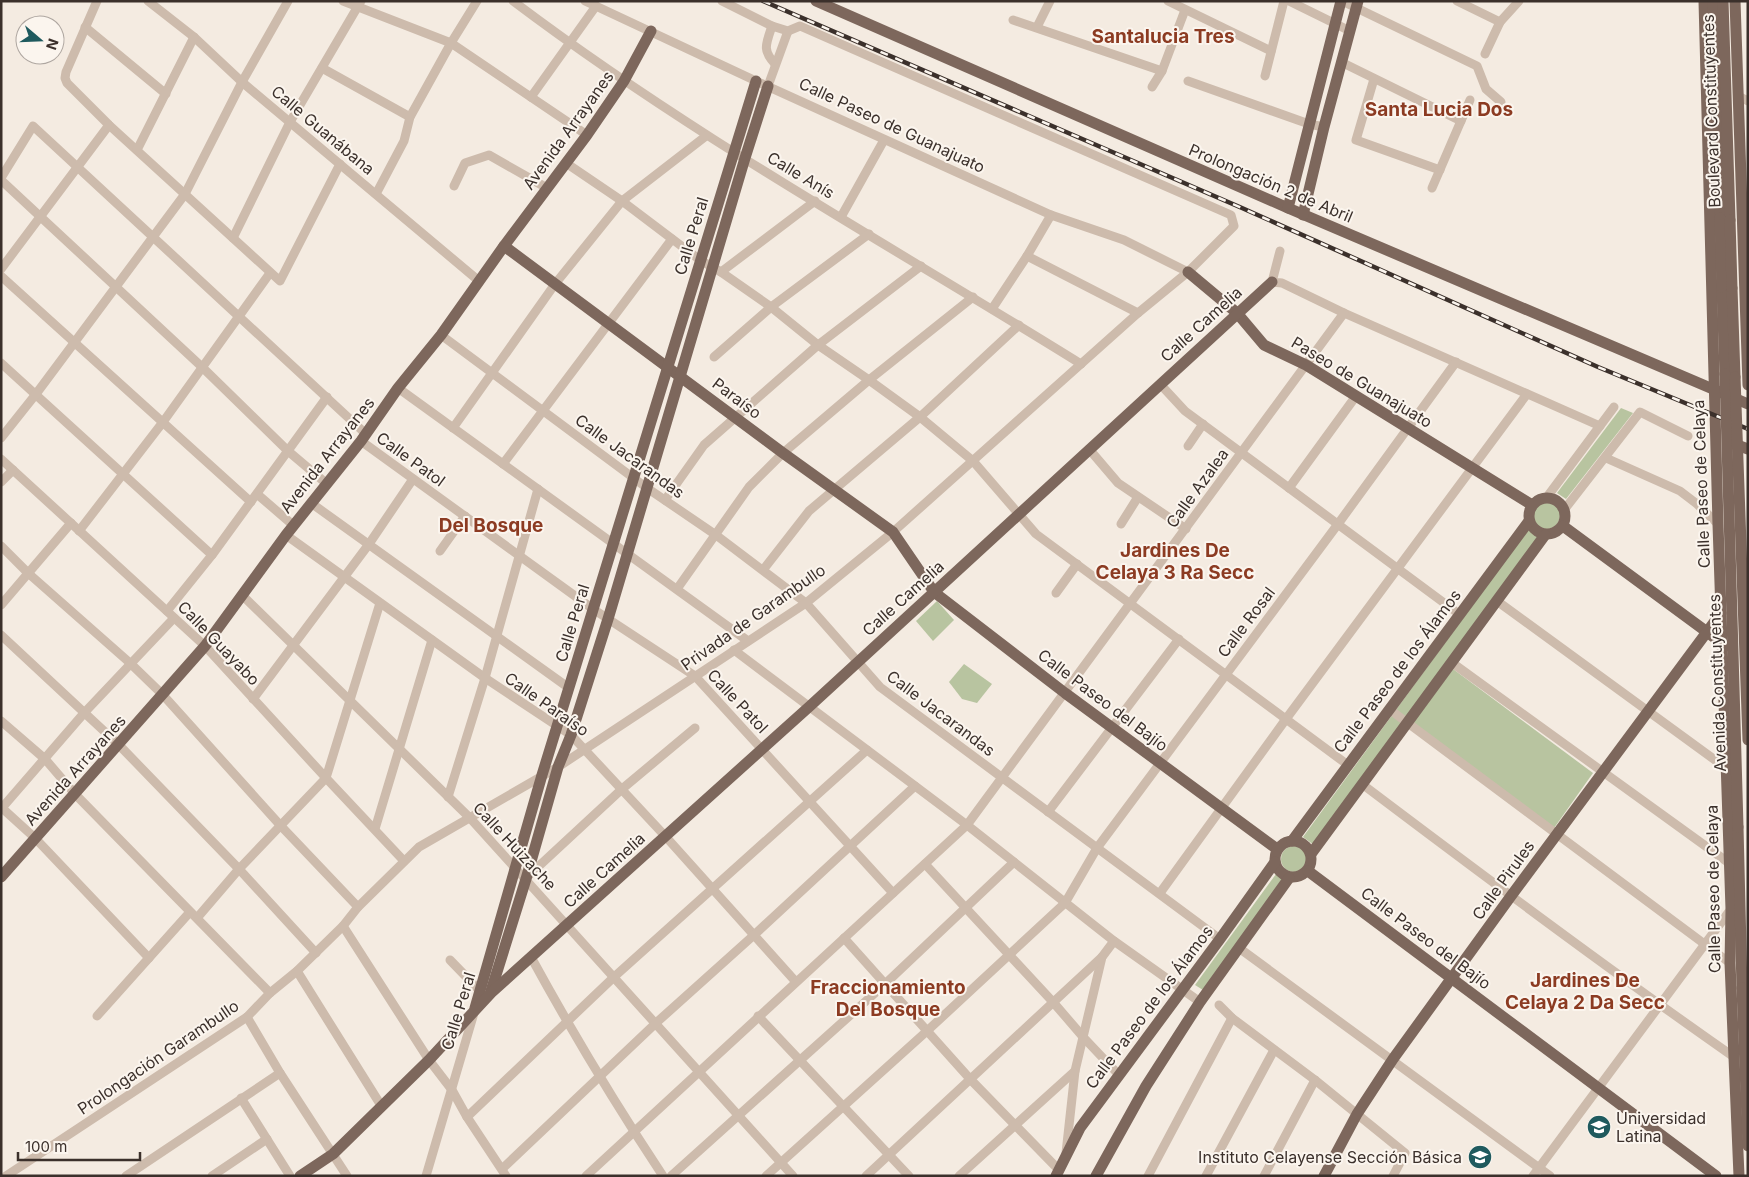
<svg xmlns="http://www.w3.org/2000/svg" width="1749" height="1177" viewBox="0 0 1749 1177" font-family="Inter,sans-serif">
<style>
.green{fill:#b8c4a0}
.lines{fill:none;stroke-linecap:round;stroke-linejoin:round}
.minor{stroke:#cdbbac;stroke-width:9}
.major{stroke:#7d675c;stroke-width:11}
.rail-casing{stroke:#3b302b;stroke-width:4.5}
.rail{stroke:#fbf5ee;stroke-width:2.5;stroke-dasharray:8;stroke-linecap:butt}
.major-bridge{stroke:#7d675c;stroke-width:11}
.labels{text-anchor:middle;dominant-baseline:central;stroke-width:4;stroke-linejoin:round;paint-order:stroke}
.street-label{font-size:16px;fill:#3b302b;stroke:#fbf5ee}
.poi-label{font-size:16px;fill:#3b302b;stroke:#fbf5ee;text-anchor:start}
.quarter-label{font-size:19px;font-weight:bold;fill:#8c3b22;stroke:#fbf5ee}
</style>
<rect width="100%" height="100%" fill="#f4ebe1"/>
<g class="green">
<polygon points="1621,408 1633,413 1566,499 1557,493"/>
<circle cx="1546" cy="515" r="14"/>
<polygon points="1529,528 1533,534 1539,536 1314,845 1303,837"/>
<polygon points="937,601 954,620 933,641 916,621"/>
<polygon points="964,664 992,684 977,703 962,699 949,682"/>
<polygon points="1453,669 1593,773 1554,828 1413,723"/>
<circle cx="1294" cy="859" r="13"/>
<polygon points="1276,874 1284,879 1203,990 1195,985"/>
</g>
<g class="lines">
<g class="minor">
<polyline points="97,1 66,72 65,78 67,83 109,125 280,281 340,164"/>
<polyline points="148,1 194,37 242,82 479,281"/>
<polyline points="343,1 451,43 587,135"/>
<path d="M 513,1 C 693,137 890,245 1081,364"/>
<polyline points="585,1 756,81 1051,215 1124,240 1188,272"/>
<polyline points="1168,1 1271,51"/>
<polyline points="1289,1 1350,31"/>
<polyline points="1342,1 1477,66 1486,89 1501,102"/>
<polyline points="1457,1 1500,22"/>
<polyline points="1013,20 1162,71"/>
<path d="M 772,26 C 766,44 762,50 775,64"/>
<polyline points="85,27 166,94"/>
<polyline points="1037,27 1050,1"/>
<polyline points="1485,54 1500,22 1519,1"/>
<polyline points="1341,62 1461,121"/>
<polyline points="322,68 410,117"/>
<polyline points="1265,76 1284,1"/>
<polyline points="1374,79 1356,140 1440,170"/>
<polyline points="1188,81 1309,124 1324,127"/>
<polyline points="768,86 788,31"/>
<polyline points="1152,87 1162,71 1185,10"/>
<polyline points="1738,96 1748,101"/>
<polyline points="531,97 596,6"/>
<polyline points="137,150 194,37"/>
<polyline points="566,163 622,201 700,260 721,272 771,307 818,345 869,380 920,417 973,461 1036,534 1348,765"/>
<polyline points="1,178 33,126 366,434"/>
<polyline points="1,180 202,367 288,451 327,484"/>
<polyline points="454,186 465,163 489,155 547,188"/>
<polyline points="1432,188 1470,100"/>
<polyline points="376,194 404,141 410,117 451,43 477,1"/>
<polyline points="841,217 884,140"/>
<polyline points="233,238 290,122 361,1"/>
<polyline points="1280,251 1272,282 1282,283 1344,313 1600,426"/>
<polyline points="1027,256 1138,313"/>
<polyline points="1,269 109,125"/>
<polyline points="721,272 815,201"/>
<polyline points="1,276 251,502"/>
<polyline points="992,309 1027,256 1051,215"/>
<polyline points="441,335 647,488 716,535 806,603 880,687 1220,939"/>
<polyline points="714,357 771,307 869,234"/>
<polyline points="1,363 212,555"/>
<polyline points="1160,384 1185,411 1459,614"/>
<polyline points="398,388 748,641"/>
<polyline points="453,428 555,284 622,201 706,136"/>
<polyline points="1,438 36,394 185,194 242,82 288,1"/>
<polyline points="361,441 593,609 695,676 893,893"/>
<polyline points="1188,446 1203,424"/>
<polyline points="1089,449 1118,483 1186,529"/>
<polyline points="1606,458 1680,491 1697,504 1718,524"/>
<polyline points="1,459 205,646 326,778 404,861"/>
<polyline points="503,464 672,239"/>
<polyline points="1,482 13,470"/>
<polyline points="1289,488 1356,396"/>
<polyline points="257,494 293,525"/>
<polyline points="1547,497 1614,407"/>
<polyline points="665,500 704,445 818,345 921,266"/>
<polyline points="311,503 569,688"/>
<polyline points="1564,510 1640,412 1688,436"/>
<polyline points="1121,524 1138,497"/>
<polyline points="79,531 163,422 270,273"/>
<polyline points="286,535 485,678 571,735 666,837 796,982"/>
<polyline points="1,546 28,573 130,663 163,695 280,825 358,907"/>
<polyline points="440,551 465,516"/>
<polyline points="763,570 809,511 920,417 1019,325"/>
<polyline points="677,589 749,487 783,453 869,380 973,297"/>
<polyline points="1056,593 1077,564"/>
<polyline points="242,595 470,818 793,1176"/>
<polyline points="1497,601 1726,768"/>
<polyline points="1,605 71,523"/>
<polyline points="167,611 212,555 327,397"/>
<polyline points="1,635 119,745 239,869 316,953"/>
<polyline points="734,650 967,825 1114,941 1200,1002"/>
<polyline points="1451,662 1729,863"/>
<polyline points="253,699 369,544 413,479"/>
<polyline points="1389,709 1730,963"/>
<polyline points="1,721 45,759 75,794 270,993"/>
<path d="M 1362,784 C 1485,877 1608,969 1734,1057"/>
<polyline points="448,797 485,678 538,489"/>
<polyline points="1,807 35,838 149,958"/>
<polyline points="1,809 85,712 174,618"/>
<polyline points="1048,812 1179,639"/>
<polyline points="375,829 432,640"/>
<polyline points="925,864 1053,1002 1084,1038 1119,1075"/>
<polyline points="526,878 622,789 695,728"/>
<polyline points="1160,893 1286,719 1527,394"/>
<polyline points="197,918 239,869 326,778 380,603"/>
<polyline points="343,926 429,1060 452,1090 467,1117 506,1176"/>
<polyline points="844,938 971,1080 1059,1170"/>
<polyline points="1239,948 1550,1176"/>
<path d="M 531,957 C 572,1032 616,1105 663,1176"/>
<polyline points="450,960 481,992"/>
<polyline points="297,971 382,1107"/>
<polyline points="1219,1005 1232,1018 1315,1080 1405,1153 1393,1176"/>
<polyline points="97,1016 190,912"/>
<polyline points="758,1016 909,1176"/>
<polyline points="247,1017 280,1073 347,1176"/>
<polyline points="241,1098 290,1176"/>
<polyline points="467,1117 614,977 867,750"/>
<polyline points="1066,1153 1075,1071 1102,957 1114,941"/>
<polyline points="502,1169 656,1023 754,935 915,786"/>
<polyline points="6,1176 247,1017 270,993 297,971 343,926 358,907 419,847 558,767 806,603 893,532 1138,313 1188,272 1234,226 1231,215 800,26 788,31 772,26 722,1"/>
<polyline points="126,1176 280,1073"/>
<polyline points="212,1176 267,1139"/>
<polyline points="426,1176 474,1013"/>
<polyline points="586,1176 967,825 1344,313"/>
<polyline points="671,1176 885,984 1014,862"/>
<polyline points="766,1176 927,1031 1065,903 1097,848 1338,524 1456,362"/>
<polyline points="866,1176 1102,957"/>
<polyline points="959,1176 1075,1071"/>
<polyline points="1148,1176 1232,1018"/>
<polyline points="1206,1176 1274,1050"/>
<polyline points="1264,1176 1315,1080"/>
<polyline points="1533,1176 1731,909"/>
</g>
<g class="major">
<polyline points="816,1 1288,208 1748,404"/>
<polyline points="1704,1 1718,524 1731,909 1730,963 1739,1176"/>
<polyline points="1713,1 1720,218"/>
<polyline points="1723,1 1730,220"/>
<polyline points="1735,1 1748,385"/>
<polyline points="1288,208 1341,1"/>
<polyline points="1303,215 1324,127 1358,1"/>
<polyline points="504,246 783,453 893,532 934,592 1065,693 1277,849"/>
<polyline points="1188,272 1237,313 1264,345 1306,365 1532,505"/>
<polyline points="1722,287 1725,374"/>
<polyline points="1732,288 1735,377"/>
<polyline points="1729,442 1748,449"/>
<circle cx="1547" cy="516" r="18"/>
<polyline points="1563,526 1726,646"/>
<polyline points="1738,827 1742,988"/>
<circle cx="1293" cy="859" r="18"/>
<polyline points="1292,841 1529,521"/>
<polyline points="1311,854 1545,535"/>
<polyline points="1308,871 1716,1176"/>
<polyline points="1,877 205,646 286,535 361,441 398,388 441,335 504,246 587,135 624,81 651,31"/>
<polyline points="491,991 526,879 558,767 571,735 608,619 745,158 768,86"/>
<polyline points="475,1008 542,775 756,81"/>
<polyline points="300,1176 333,1154 429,1060 491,993 810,706 1272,282"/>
<polyline points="1056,1176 1080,1128 1220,939 1275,862"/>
<polyline points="1096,1176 1146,1086 1200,1002 1289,878"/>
<polyline points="1324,1176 1357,1114 1393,1059 1511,896 1721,613"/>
</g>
<g class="rail-casing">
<polyline id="rail" points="763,1 1242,208 1598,367 1748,429"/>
</g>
<use href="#rail" class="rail"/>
<g class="major-bridge">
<polyline points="1720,218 1722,287"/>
<polyline points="1730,220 1732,288"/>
<polyline points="1725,374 1738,827"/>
<polyline points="1735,377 1748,740"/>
<polyline points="1742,988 1748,1146"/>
</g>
</g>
<defs>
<g id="university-disc" transform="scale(1.25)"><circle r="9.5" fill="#1f5a5e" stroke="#fbf5ee"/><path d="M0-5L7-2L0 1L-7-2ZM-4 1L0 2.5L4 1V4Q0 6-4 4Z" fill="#fff"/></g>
<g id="school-disc" transform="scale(1.25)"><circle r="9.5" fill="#1f5a5e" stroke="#fbf5ee"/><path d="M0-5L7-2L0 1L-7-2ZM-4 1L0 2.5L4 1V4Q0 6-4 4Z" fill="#fff"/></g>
</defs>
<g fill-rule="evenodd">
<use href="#university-disc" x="1599" y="1127"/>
<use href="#school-disc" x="1480" y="1157"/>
</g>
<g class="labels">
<g class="street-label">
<text transform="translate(1711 111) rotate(-92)">Boulevard Constituyentes</text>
<text transform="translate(892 125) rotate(25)">Calle Paseo de Guanajuato</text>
<text transform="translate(323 130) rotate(40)">Calle Guanábana</text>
<text transform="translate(568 130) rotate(-54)">Avenida Arrayanes</text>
<text transform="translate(801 175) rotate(31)">Calle Anís</text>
<text transform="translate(1271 183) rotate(23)">Prolongación 2 de Abril</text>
<text transform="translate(691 236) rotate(-73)">Calle Peral</text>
<text transform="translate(1201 324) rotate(-42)">Calle Camelia</text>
<text transform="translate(1362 382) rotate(31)">Paseo de Guanajuato</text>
<text transform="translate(737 398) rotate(37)">Paraíso</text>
<text transform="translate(327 455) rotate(-52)">Avenida Arrayanes</text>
<text transform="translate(630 456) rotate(36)">Calle Jacarandas</text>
<text transform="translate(411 459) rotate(36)">Calle Patol</text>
<text transform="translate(1701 484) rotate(-92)">Calle Paseo de Celaya</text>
<text transform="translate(1197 488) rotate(-54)">Calle Azalea</text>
<text transform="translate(903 598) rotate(-42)">Calle Camelia</text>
<text transform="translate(753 617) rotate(-35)">Privada de Garambullo</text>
<text transform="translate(1246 622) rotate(-53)">Calle Rosal</text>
<text transform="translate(572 623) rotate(-73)">Calle Peral</text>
<text transform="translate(219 643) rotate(46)">Calle Guayabo</text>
<text transform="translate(1397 671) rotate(-53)">Calle Paseo de los Álamos</text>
<text transform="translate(1717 683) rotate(-92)">Avenida Constituyentes</text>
<text transform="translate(1103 700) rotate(37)">Calle Paseo del Bajío</text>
<text transform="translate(738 701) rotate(47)">Calle Patol</text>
<text transform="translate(547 704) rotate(35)">Calle Paraíso</text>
<text transform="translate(941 713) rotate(37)">Calle Jacarandas</text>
<text transform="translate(75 770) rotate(-48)">Avenida Arrayanes</text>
<text transform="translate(515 846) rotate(47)">Calle Huizache</text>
<text transform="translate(604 870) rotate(-42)">Calle Camelia</text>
<text transform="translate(1503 880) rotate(-54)">Calle Pirules</text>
<text transform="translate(1713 889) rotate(-91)">Calle Paseo de Celaya</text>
<text transform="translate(1426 938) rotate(37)">Calle Paseo del Bajío</text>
<text transform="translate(1149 1007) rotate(-53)">Calle Paseo de los Álamos</text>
<text transform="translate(458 1011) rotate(-73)">Calle Peral</text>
<text transform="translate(158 1057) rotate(-34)">Prolongación Garambullo</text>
</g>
<g class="poi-label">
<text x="1616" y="1118">Universidad<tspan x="1616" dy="18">Latina</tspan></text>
<text x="1462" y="1157" text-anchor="end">Instituto Celayense Sección Básica</text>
</g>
<g class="quarter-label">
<text x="1163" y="36">Santalucia Tres</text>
<text x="1439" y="109">Santa Lucia Dos</text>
<text x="491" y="525">Del Bosque</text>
<text x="1175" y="550">Jardines De<tspan x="1175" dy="22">Celaya 3 Ra Secc</tspan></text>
<text x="1585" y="980">Jardines De<tspan x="1585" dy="22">Celaya 2 Da Secc</tspan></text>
<text x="888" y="987">Fraccionamiento<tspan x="888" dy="22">Del Bosque</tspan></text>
</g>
</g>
<rect width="1749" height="1177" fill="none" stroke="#3b302b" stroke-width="5"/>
<g transform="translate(40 40) rotate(109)"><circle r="24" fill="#fbf5ee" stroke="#aea6a0"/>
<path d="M0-4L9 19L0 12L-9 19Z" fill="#1f5a5e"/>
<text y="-8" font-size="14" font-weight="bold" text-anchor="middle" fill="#3b302b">N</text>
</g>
<path d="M18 1152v8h122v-8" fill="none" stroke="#3b302b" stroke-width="2.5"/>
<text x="25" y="1152" font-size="15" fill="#3b302b" stroke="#fbf5ee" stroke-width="4" paint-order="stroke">100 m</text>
</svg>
